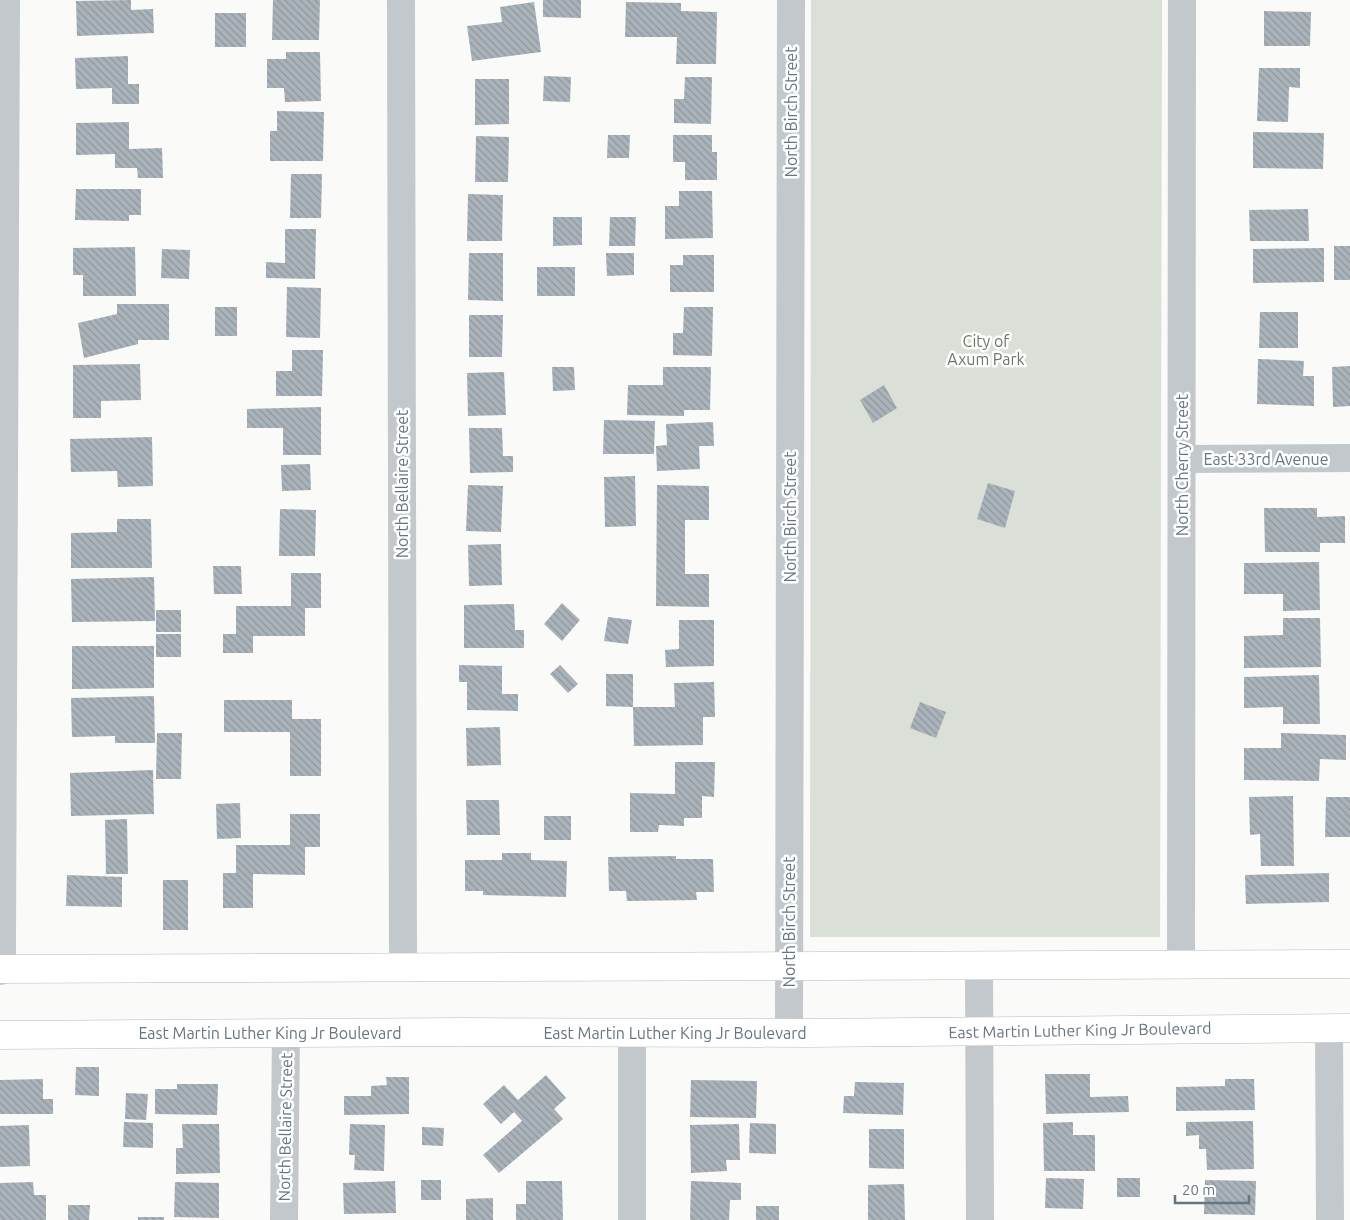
<svg xmlns="http://www.w3.org/2000/svg" width="1350" height="1220" viewBox="0 0 1350 1220" font-family="Ubuntu,sans-serif">
<style>
.green{fill:#dadfd7}
.building{fill:url(#building-back-hatch)}
.lines{fill:none;stroke-linecap:round;stroke-linejoin:round}
.major-casing{stroke:#b5babe;stroke-width:29}
.minor{stroke:#c3c8cc;stroke-width:28}
.major{stroke:#fff;stroke-width:28}
.labels{text-anchor:middle;dominant-baseline:central;stroke-width:5;stroke-linejoin:round;paint-order:stroke}
.street-label{font-size:16px;fill:#657683;stroke:#fff}
.park-label{font-size:16px;fill:#687a64;stroke:#fff}
</style>
<defs>
<pattern id="building-back-hatch" width="6" height="6" patternUnits="userSpaceOnUse" patternTransform="scale(1.25)"><rect width="6" height="6" fill="#aab3b9"/><path d="M-1 5l2 2M0 0l6 6M5-1l2 2" fill="none" stroke="#8e969c"/></pattern>
</defs>
<rect width="100%" height="100%" fill="#fafaf8"/>
<polygon class="green" points="811,0 1162,0 1160,937 810,937"/>
<g class="building">
<polygon points="131,0 131,10 153,9 154,33 77,36 76,1"/>
<polygon points="273,0 320,0 319,40 272,40"/>
<polygon points="543,0 581,0 581,18 543,17"/>
<polygon points="534,2 541,52 472,61 467,26 502,22 500,7"/>
<polygon points="626,2 681,3 681,11 717,12 716,64 676,64 677,37 625,37"/>
<polygon points="1264,11 1311,12 1310,46 1264,46"/>
<rect x="215" y="13" width="31" height="34"/>
<polygon points="286,52 320,52 321,101 285,102 284,88 267,88 267,59 286,59"/>
<polygon points="128,56 128,84 139,84 139,104 112,104 112,88 76,89 75,58"/>
<polygon points="1259,68 1300,68 1300,88 1289,87 1288,122 1257,121"/>
<polygon points="544,76 571,77 570,102 543,101"/>
<polygon points="685,77 712,77 711,124 674,123 674,99 684,99"/>
<polygon points="475,79 509,79 509,124 475,125"/>
<polygon points="277,111 324,112 323,161 270,161 270,131 277,131"/>
<polygon points="129,122 129,149 162,148 163,178 138,178 137,168 115,168 115,154 76,155 76,123"/>
<polygon points="1253,132 1324,133 1323,169 1253,168"/>
<polygon points="608,135 630,135 629,158 607,158"/>
<polygon points="673,135 712,135 712,152 717,152 717,180 685,180 685,162 673,162"/>
<polygon points="476,136 509,137 508,182 475,182"/>
<polygon points="291,174 322,174 321,218 290,218"/>
<polygon points="76,189 141,189 141,215 129,215 129,221 75,220"/>
<polygon points="679,191 712,191 713,238 665,239 665,206 679,206"/>
<polygon points="468,194 503,195 502,241 467,241"/>
<polygon points="1308,209 1309,241 1250,241 1249,210"/>
<polygon points="553,217 582,217 582,245 553,246"/>
<polygon points="610,217 636,217 635,246 609,246"/>
<polygon points="285,229 316,229 315,279 266,278 266,262 285,263"/>
<rect x="1334" y="246" width="16" height="34"/>
<polygon points="135,247 136,296 83,296 83,275 73,275 73,248"/>
<polygon points="1324,248 1324,282 1253,283 1253,249"/>
<polygon points="162,249 190,250 189,279 161,278"/>
<polygon points="469,253 503,253 503,301 468,300"/>
<polygon points="606,253 634,253 634,275 607,276"/>
<polygon points="683,255 714,255 714,292 670,292 670,265 683,265"/>
<rect x="537" y="267" width="38" height="29"/>
<polygon points="287,287 321,288 320,338 286,337"/>
<polygon points="117,304 169,304 169,340 138,340 138,344 84,358 78,323 117,314"/>
<rect x="215" y="307" width="22" height="29"/>
<polygon points="684,307 713,307 712,356 673,355 673,333 683,333"/>
<polygon points="1260,312 1298,312 1298,348 1259,348"/>
<polygon points="469,315 503,315 502,357 469,357"/>
<polygon points="292,350 323,350 322,396 276,396 276,371 292,371"/>
<polygon points="1258,359 1304,361 1303,376 1314,376 1314,406 1257,404"/>
<polygon points="140,364 141,400 101,401 101,418 73,418 73,365"/>
<polygon points="1350,366 1350,406 1333,407 1332,367"/>
<polygon points="552,367 574,367 575,390 553,391"/>
<polygon points="663,367 711,367 710,410 684,410 684,416 627,415 628,385 663,385"/>
<polygon points="504,372 506,415 468,416 467,373"/>
<polygon points="884,385 897,408 873,423 860,400"/>
<polygon points="321,407 321,455 283,455 283,428 247,428 247,409"/>
<polygon points="604,420 655,421 654,454 603,454"/>
<polygon points="713,422 714,446 699,446 700,469 657,471 656,446 667,445 666,424"/>
<polygon points="469,428 502,428 503,456 513,456 513,472 470,473"/>
<polygon points="152,437 153,486 118,487 117,471 71,472 70,439"/>
<polygon points="310,464 311,490 282,491 281,465"/>
<polygon points="635,476 636,526 605,527 604,477"/>
<polygon points="988,483 1015,491 1005,528 977,519"/>
<polygon points="468,485 503,486 501,532 466,531"/>
<polygon points="657,485 709,486 709,520 685,520 685,574 709,574 709,607 656,606"/>
<polygon points="1264,508 1317,508 1317,517 1345,516 1345,543 1320,543 1320,552 1265,552"/>
<polygon points="280,509 316,510 315,556 279,556"/>
<polygon points="117,519 151,519 152,568 71,568 71,533 117,532"/>
<polygon points="501,544 502,585 469,586 468,545"/>
<polygon points="1319,562 1320,610 1283,611 1283,594 1244,594 1244,563"/>
<polygon points="213,566 241,566 242,594 214,594"/>
<polygon points="291,573 321,573 321,608 305,608 305,636 253,636 253,653 223,653 223,634 236,634 236,606 291,606"/>
<polygon points="154,577 155,621 72,622 71,579"/>
<polygon points="562,603 580,620 562,641 544,624"/>
<polygon points="514,604 515,630 524,630 524,648 464,648 464,605"/>
<rect x="156" y="610" width="25" height="22"/>
<polygon points="608,617 632,620 628,644 604,641"/>
<polygon points="1283,618 1320,618 1321,667 1244,668 1244,636 1283,635"/>
<polygon points="679,620 714,620 714,666 666,667 665,650 679,649"/>
<rect x="156" y="634" width="25" height="23"/>
<polygon points="72,646 154,646 154,688 72,689"/>
<polygon points="459,665 502,666 502,694 518,694 518,711 467,710 467,682 459,682"/>
<polygon points="560,665 578,684 568,693 550,674"/>
<polygon points="606,674 633,674 633,707 606,706"/>
<polygon points="1319,675 1320,724 1283,724 1283,707 1244,708 1244,677"/>
<polygon points="714,682 715,717 703,717 703,745 634,746 633,707 675,707 674,683"/>
<polygon points="154,696 155,743 115,743 115,736 72,737 71,698"/>
<polygon points="224,700 292,700 292,719 321,719 321,776 290,776 290,732 224,732"/>
<polygon points="920,702 946,712 936,738 910,728"/>
<polygon points="500,727 501,765 467,766 466,728"/>
<polygon points="157,733 182,733 181,779 156,779"/>
<polygon points="1281,733 1346,735 1346,760 1320,759 1319,781 1244,780 1244,748 1281,748"/>
<polygon points="675,762 715,762 714,797 702,796 702,818 684,818 684,826 659,825 658,832 630,832 630,793 675,794"/>
<polygon points="153,770 154,814 71,816 70,773"/>
<polygon points="1293,796 1294,866 1261,866 1260,834 1250,835 1249,797"/>
<polygon points="1326,797 1350,797 1350,837 1325,837"/>
<polygon points="466,800 499,800 500,835 467,835"/>
<polygon points="240,803 241,838 217,839 216,804"/>
<polygon points="290,814 320,814 320,847 305,847 305,875 253,874 253,908 223,908 223,873 236,873 236,845 290,845"/>
<rect x="544" y="816" width="27" height="24"/>
<polygon points="127,819 128,874 106,874 105,820"/>
<polygon points="502,853 531,853 531,860 567,861 566,897 483,895 483,891 465,891 465,860 502,860"/>
<polygon points="676,856 676,859 713,859 714,892 696,892 697,900 627,901 626,891 609,891 608,857"/>
<polygon points="1329,873 1329,902 1246,904 1245,875"/>
<polygon points="67,875 122,877 122,907 66,906"/>
<rect x="163" y="880" width="25" height="50"/>
<polygon points="76,1067 99,1067 99,1096 75,1095"/>
<polygon points="1045,1074 1090,1074 1090,1097 1128,1096 1129,1112 1046,1114"/>
<polygon points="546,1075 566,1098 554,1109 563,1119 499,1173 483,1155 522,1121 514,1112 501,1124 483,1104 504,1085 518,1100"/>
<polygon points="386,1077 409,1077 409,1114 344,1115 344,1096 371,1096 371,1086 387,1085"/>
<polygon points="43,1079 43,1099 53,1099 53,1114 0,1114 0,1080"/>
<polygon points="1225,1079 1254,1079 1255,1110 1176,1111 1176,1087 1225,1086"/>
<polygon points="691,1080 757,1081 756,1118 690,1117"/>
<polygon points="855,1082 904,1083 903,1115 843,1113 844,1096 854,1096"/>
<polygon points="177,1084 218,1084 217,1115 155,1114 155,1089 177,1089"/>
<polygon points="126,1093 148,1094 146,1120 125,1119"/>
<polygon points="1253,1121 1254,1169 1207,1170 1206,1149 1199,1149 1199,1135 1186,1136 1186,1122"/>
<polygon points="124,1122 153,1123 153,1148 123,1147"/>
<polygon points="1073,1122 1073,1135 1095,1135 1095,1171 1044,1171 1043,1123"/>
<polygon points="750,1123 776,1124 776,1154 749,1153"/>
<polygon points="182,1124 219,1124 220,1173 176,1174 176,1148 183,1148"/>
<polygon points="350,1124 385,1125 384,1171 354,1170 355,1155 349,1155"/>
<polygon points="739,1124 740,1160 726,1160 727,1171 691,1173 690,1125"/>
<polygon points="29,1125 30,1166 0,1167 0,1126"/>
<polygon points="422,1127 444,1128 443,1146 422,1145"/>
<polygon points="869,1129 904,1129 904,1169 869,1168"/>
<polygon points="1046,1178 1084,1179 1083,1209 1045,1208"/>
<rect x="1117" y="1178" width="23" height="19"/>
<rect x="421" y="1180" width="20" height="20"/>
<polygon points="1205,1180 1256,1181 1255,1215 1204,1214"/>
<polygon points="395,1181 396,1213 344,1214 343,1183"/>
<polygon points="526,1181 562,1181 563,1220 516,1220 516,1204 526,1204"/>
<polygon points="691,1181 741,1183 741,1200 730,1200 729,1220 690,1220"/>
<polygon points="33,1182 34,1195 46,1195 46,1220 0,1220 0,1183"/>
<polygon points="175,1182 219,1183 219,1218 174,1217"/>
<polygon points="904,1184 905,1220 868,1220 868,1185"/>
<polygon points="493,1198 493,1220 466,1220 466,1199"/>
<polygon points="68,1205 90,1205 89,1220 68,1220"/>
<rect x="756" y="1206" width="23" height="14"/>
<rect x="138" y="1217" width="26" height="3"/>
</g>
<g class="lines">
<g class="major-casing">
<g id="major">
<polyline points="0,969 1350,964"/>
<polyline points="0,1035 462,1032 807,1033 1350,1028"/>
</g>
</g>
<g class="minor">
<polyline points="401,0 403,968"/>
<polyline points="1182,459 1350,458"/>
<polyline points="1181,965 1182,0"/>
<polyline points="979,966 980,1220"/>
<polyline points="0,971 2,969 2,937 6,0"/>
<polyline points="1329,1028 1330,1220"/>
<polyline points="789,1033 791,0"/>
<polyline points="284,1220 286,1034"/>
<polyline points="632,1220 632,1032"/>
</g>
<use href="#major" class="major"/>
</g>
<g class="labels">
<g class="street-label">
<text transform="translate(791 112) rotate(-90)">North Birch Street</text>
<text x="1266" y="459">East 33rd Avenue</text>
<text transform="translate(1182 465) rotate(-90)">North Cherry Street</text>
<text transform="translate(402 484) rotate(-90)">North Bellaire Street</text>
<text transform="translate(790 517) rotate(-90)">North Birch Street</text>
<text transform="translate(789 922) rotate(-90)">North Birch Street</text>
<text transform="translate(1080 1030) rotate(-1)">East Martin Luther King Jr Boulevard</text>
<text x="270" y="1033">East Martin Luther King Jr Boulevard</text>
<text x="675" y="1033">East Martin Luther King Jr Boulevard</text>
<text transform="translate(285 1127) rotate(-89)">North Bellaire Street</text>
</g>
<g class="park-label">
<text x="986" y="341">City of<tspan x="986" dy="18">Axum Park</tspan></text>
</g>
</g>
<path d="M1175 1195v8h74v-8" fill="none" stroke="#657683" stroke-width="2.5"/>
<text x="1182" y="1195" font-size="15" fill="#657683" stroke="#ffffff" stroke-width="4" paint-order="stroke">20 m</text>
</svg>
